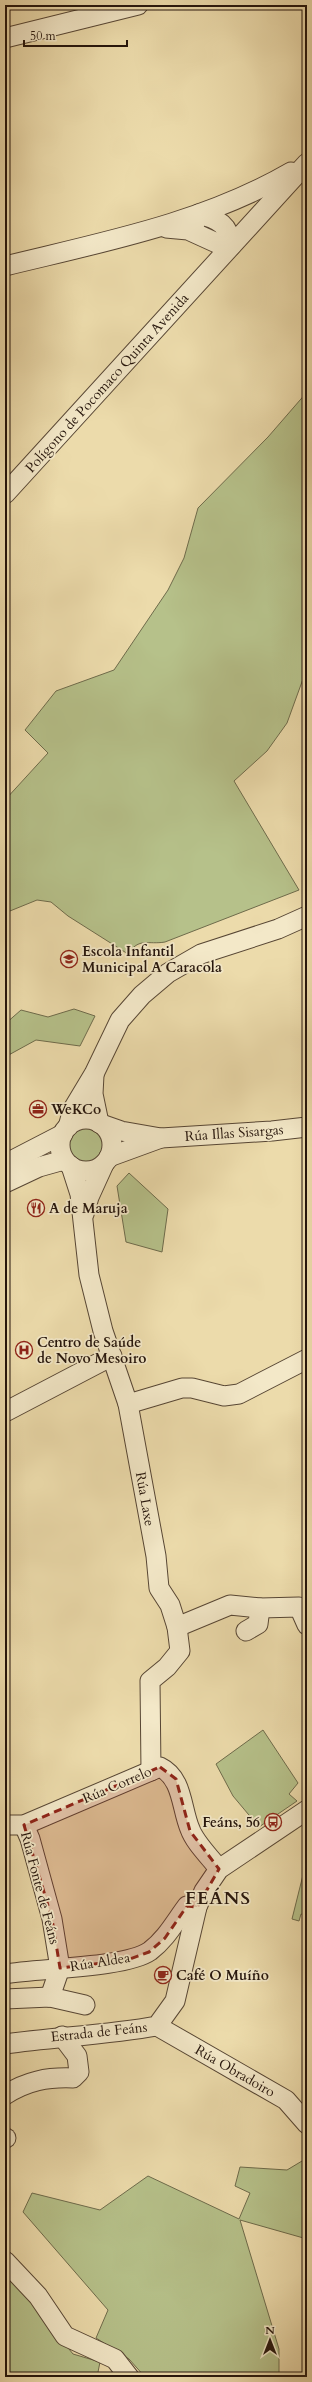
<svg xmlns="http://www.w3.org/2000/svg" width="312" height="2382" viewBox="0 0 312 2382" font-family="Cardo,serif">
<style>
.green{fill:#b6c18a;stroke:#6e6b4b}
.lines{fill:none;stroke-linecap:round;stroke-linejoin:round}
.minor-casing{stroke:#574634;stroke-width:21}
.minor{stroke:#f3e8c8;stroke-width:19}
.marked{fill:#8f2418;fill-opacity:0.2;stroke:#8f2418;stroke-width:3;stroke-dasharray:8 5;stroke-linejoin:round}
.labels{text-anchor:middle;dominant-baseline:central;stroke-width:3.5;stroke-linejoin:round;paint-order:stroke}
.street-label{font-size:14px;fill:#25150c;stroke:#f3e8c8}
.poi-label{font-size:14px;font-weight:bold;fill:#25150c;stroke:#f3e8c8;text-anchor:start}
.district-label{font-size:18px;font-weight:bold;letter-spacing:1px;fill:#25150c;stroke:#f3e8c8}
</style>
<rect width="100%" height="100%" fill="#ecdbab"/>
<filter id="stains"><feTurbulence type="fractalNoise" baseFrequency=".005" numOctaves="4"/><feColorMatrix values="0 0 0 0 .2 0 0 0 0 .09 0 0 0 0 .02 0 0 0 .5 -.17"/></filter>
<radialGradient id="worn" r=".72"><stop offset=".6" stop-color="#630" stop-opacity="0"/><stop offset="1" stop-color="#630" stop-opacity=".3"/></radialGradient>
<g class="green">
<path d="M 307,392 L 307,668 L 287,723 L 267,751 L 234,781 L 299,890 L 165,942 C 148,945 139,937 128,954 L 68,916 L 51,902 L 37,900 L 5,913 L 5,800 L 48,753 L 25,730 L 56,691 L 114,670 L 168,590 L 184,558 L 198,508 L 268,437 Z"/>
<polygon points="74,1009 95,1016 80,1046 36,1040 5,1057 5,1024 21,1010 48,1017"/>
<circle cx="86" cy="1145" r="19"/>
<polygon points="129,1173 168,1209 162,1252 126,1242 117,1186"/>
<polygon points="263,1730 298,1783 289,1794 297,1801 259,1827 233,1796 216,1764"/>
<polygon points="303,1875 307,1876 307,1916 301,1914 299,1921 292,1919"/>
<polygon points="307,2158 307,2239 240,2220 279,2349 279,2377 145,2377 129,2359 96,2338 108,2310 23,2212 32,2193 100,2210 148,2176 239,2219 250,2193 235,2186 240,2167 287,2170"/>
<polygon points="5,2270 73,2354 100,2362 97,2377 5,2377"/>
</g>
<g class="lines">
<g class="minor-casing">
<g id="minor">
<polyline points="5,38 138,5"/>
<path d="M 166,228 L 188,230 L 221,245 L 231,246 C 230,225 218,219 199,214 L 194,222 L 195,233"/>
<path d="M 5,266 C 103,242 203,223 291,172"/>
<polyline points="5,494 307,163"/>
<polyline points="94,1075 93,1094 99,1123"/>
<circle cx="86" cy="1145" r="26"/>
<polyline points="101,1124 121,1131 161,1138 272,1131 307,1127"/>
<polyline points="68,1127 73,1109 94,1074 120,1020 142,995 168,973 201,954 278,929 307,916"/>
<polyline points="109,1157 161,1138"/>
<polyline points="5,1164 63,1134"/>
<polyline points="71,1166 80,1194 89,1275 103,1331 128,1404 156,1556 159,1588 170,1605 177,1627 180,1651 167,1667 150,1681 151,1771"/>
<polyline points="5,1183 39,1167 64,1160"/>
<polyline points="84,1214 89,1197 104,1164"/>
<polyline points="128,1404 182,1388 192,1388 224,1396 239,1394 307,1359"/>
<polyline points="5,1412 112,1356"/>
<polyline points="177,1627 230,1605 260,1608 299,1607 307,1625"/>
<polyline points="246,1631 258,1624 260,1608"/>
<path d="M 5,1825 L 24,1825 L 160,1767 C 183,1778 181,1808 190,1829 C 195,1843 210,1857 219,1869"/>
<polyline points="24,1825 30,1839 52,1919 60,1968 50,1997"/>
<path d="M 5,1974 C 39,1968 126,1968 150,1951 C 166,1939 175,1922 187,1906 L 197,1907"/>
<polyline points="5,1999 50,1997 85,2005"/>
<polyline points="157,2026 286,2100 307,2124"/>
<path d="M 5,2044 C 56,2037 107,2035 157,2026 L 175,2001 L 197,1907 L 204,1891 L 219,1869 L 307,1810"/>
<path d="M 5,2095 C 27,2081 47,2077 73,2078 L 79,2072 L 77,2056 L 62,2036"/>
<polyline points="5,2138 6,2138"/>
<polyline points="5,2261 38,2296 65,2336 115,2359 129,2377"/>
</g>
</g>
<use href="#minor" class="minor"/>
</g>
<path class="marked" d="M 160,1767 L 176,1779 L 190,1831 L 219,1869 L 197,1907 L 187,1906 L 165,1938 L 149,1952 L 127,1960 L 60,1968 L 52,1919 L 24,1825 Z"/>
<defs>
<g id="school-ring" transform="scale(0.9)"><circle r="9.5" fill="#f3e8c8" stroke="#8f2418" stroke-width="1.5"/><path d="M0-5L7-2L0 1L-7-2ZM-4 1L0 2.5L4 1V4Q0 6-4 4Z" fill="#8f2418"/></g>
<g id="office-ring" transform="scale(0.9)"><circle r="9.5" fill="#f3e8c8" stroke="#8f2418" stroke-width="1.5"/><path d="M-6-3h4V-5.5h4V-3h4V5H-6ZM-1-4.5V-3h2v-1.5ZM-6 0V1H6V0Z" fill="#8f2418"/></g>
<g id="restaurant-ring" transform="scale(0.9)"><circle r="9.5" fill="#f3e8c8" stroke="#8f2418" stroke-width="1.5"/><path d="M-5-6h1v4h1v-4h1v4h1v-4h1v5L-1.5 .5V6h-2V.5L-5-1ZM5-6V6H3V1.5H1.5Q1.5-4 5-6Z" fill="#8f2418"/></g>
<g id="hospital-ring" transform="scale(0.9)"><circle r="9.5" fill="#f3e8c8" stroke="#8f2418" stroke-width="1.5"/><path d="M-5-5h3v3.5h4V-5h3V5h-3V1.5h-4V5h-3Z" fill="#8f2418"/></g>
<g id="bus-ring" transform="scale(0.9)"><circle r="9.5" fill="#f3e8c8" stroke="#8f2418" stroke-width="1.5"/><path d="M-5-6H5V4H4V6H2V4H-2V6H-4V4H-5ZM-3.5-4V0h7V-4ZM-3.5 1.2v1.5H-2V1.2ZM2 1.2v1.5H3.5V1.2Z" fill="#8f2418"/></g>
<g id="cafe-ring" transform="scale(0.9)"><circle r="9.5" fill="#f3e8c8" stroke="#8f2418" stroke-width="1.5"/><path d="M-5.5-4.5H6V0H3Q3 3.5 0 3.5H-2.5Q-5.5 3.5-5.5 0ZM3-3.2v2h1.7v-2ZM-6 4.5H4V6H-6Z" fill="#8f2418"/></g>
</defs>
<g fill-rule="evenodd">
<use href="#school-ring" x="69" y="959"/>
<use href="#office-ring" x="38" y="1109"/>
<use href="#restaurant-ring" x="36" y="1208"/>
<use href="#hospital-ring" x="24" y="1350"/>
<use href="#bus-ring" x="273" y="1822"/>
<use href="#cafe-ring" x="163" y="1975"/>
</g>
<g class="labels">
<g class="street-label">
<text transform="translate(107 383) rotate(-48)">Polígono de Pocomaco Quinta Avenida</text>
<text transform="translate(234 1133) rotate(-4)">Rúa Illas Sisargas</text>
<text transform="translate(145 1499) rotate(80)">Rúa Laxe</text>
<text transform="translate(117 1785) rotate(-23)">Rúa Correlo</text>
<text transform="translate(40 1888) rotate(75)">Rúa Fonte de Feáns</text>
<text transform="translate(100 1962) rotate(-9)">Rúa Aldea</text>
<text transform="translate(99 2032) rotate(-6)">Estrada de Feáns</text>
<text transform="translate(235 2071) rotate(30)">Rúa Obradoiro</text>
</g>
<g class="poi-label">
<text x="82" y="951">Escola Infantil<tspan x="82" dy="16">Municipal A Caracola</tspan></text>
<text x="51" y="1109">WeKCo</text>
<text x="49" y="1208">A de Maruja</text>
<text x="37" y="1342">Centro de Saúde<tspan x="37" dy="16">de Novo Mesoiro</tspan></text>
<text x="260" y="1822" text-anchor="end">Feáns, 56</text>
<text x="176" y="1975">Café O Muíño</text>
</g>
<g class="district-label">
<text x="218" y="1898">FEÁNS</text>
</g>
</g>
<rect width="312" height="2382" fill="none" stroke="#ecdbab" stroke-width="20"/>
<rect x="6" y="6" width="300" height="2370" fill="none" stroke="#25150c" stroke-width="2"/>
<rect x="10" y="10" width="292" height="2362" fill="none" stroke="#25150c"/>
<g transform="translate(270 2340)" stroke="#f3e8c8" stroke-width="3" paint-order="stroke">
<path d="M0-3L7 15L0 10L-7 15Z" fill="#25150c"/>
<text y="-6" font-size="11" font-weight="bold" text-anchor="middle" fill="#25150c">N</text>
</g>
<path d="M24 40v6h103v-6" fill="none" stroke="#25150c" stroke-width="2"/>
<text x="30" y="40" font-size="12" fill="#25150c" stroke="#f3e8c8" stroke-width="3" paint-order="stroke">50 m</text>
<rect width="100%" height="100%" filter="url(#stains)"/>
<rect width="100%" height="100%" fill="url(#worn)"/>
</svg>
